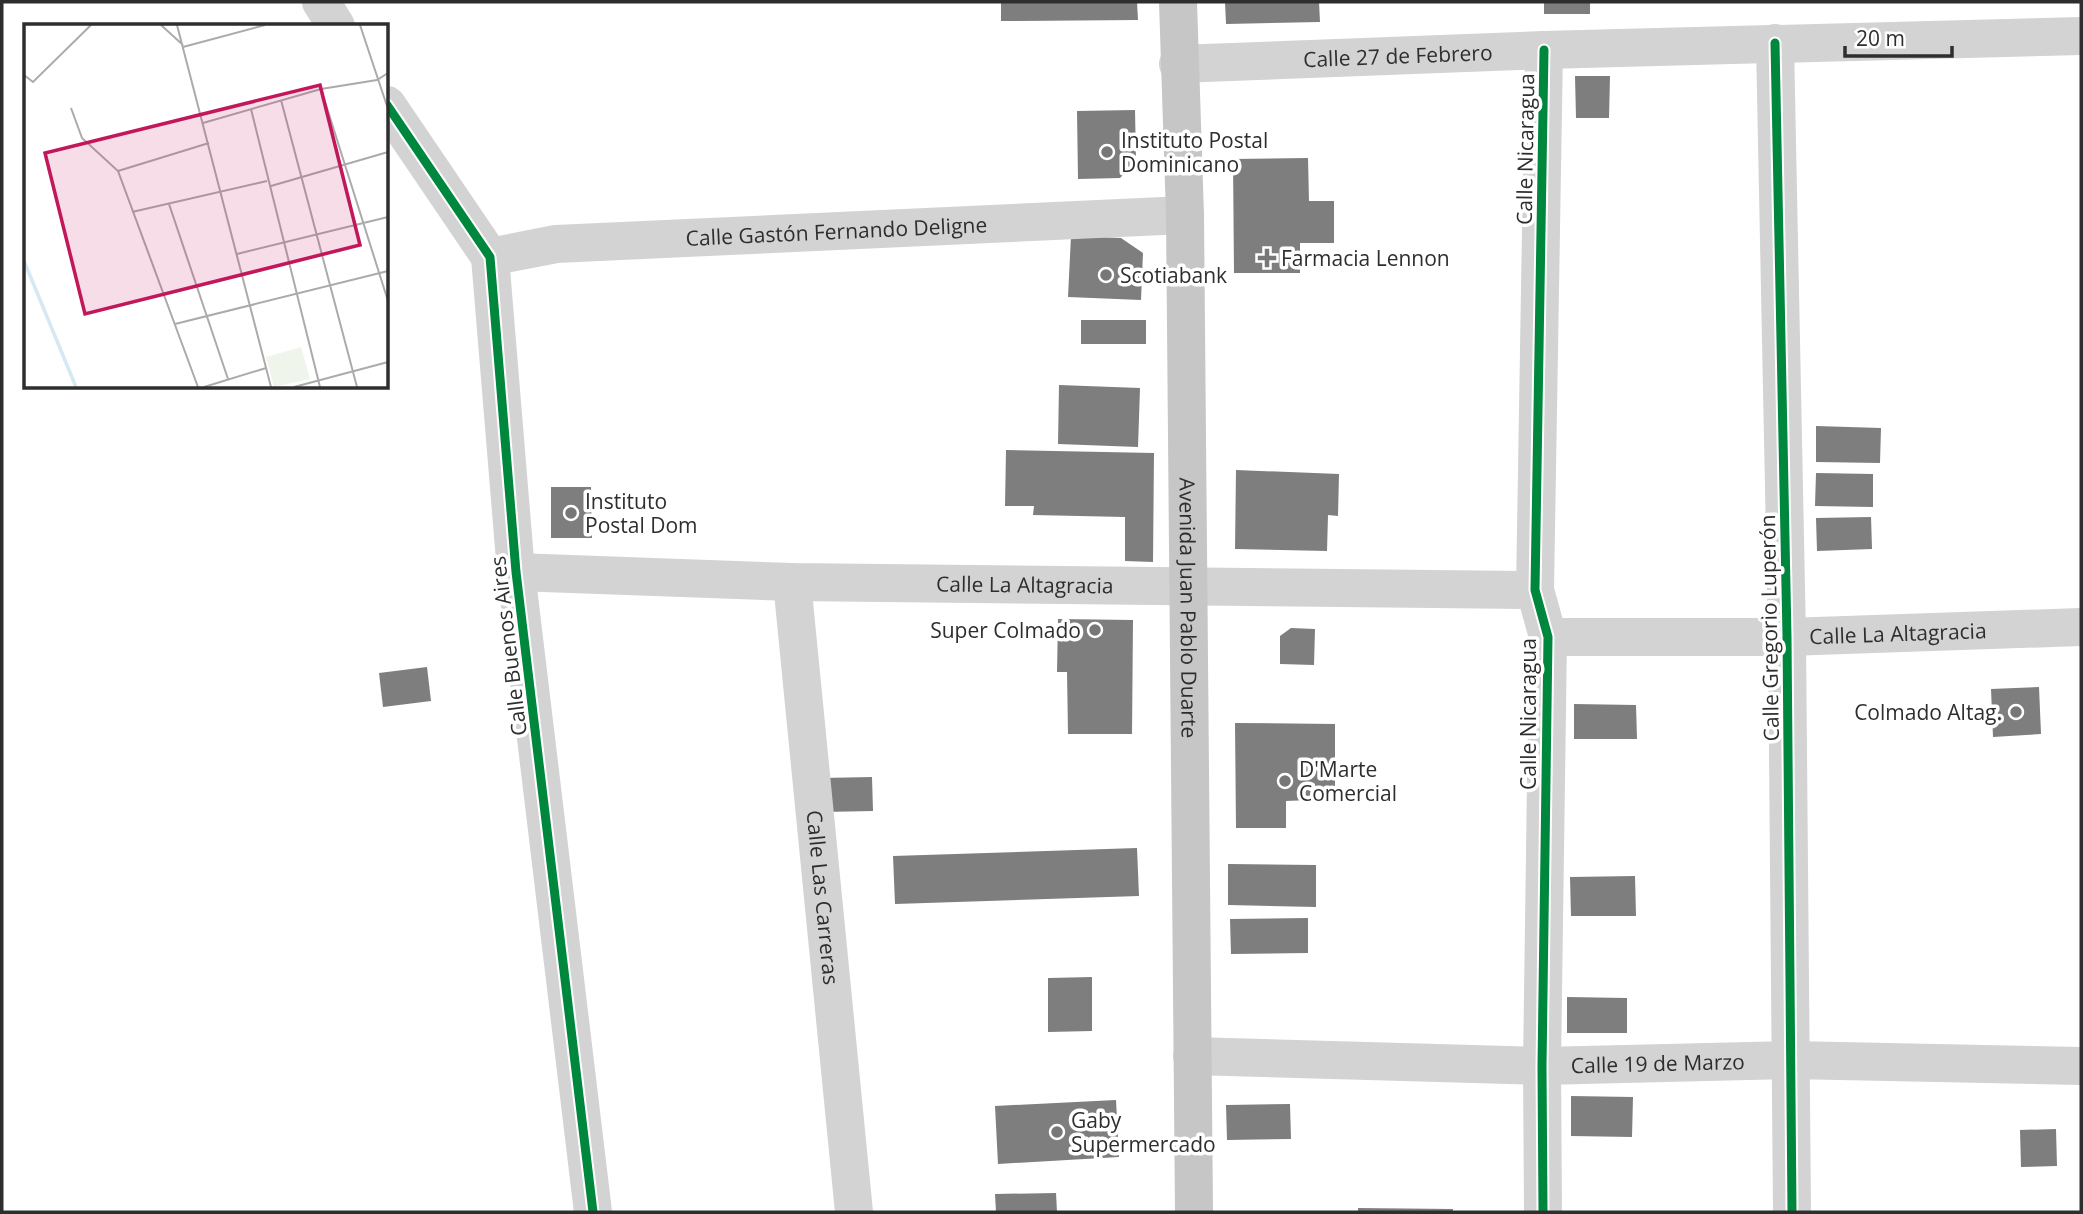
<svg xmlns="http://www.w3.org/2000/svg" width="2083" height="1214" viewBox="0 0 2083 1214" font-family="'Open Sans',sans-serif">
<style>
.building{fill:#7e7e7e}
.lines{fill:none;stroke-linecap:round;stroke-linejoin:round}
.minor{stroke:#d3d3d3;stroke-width:38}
.major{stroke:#c6c6c6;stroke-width:38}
.cycleway-casing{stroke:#fff;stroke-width:13}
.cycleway{stroke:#00873e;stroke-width:9}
.poi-dot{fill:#777;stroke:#fff;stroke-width:2.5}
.labels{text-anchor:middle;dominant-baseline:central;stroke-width:7;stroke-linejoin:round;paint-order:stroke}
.street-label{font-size:21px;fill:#2e2e2e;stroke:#fff}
.poi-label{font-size:21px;fill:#2e2e2e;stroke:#fff;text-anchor:start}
.inset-river{fill:none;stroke:#d6e8f3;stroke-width:3.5}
.inset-road{fill:none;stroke:#ababab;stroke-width:2}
.view{fill:#c2185b;fill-opacity:0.15;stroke:#c2185b;stroke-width:3.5}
.inset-edge{fill:none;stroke:#2e2e2e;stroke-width:3.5}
</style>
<rect width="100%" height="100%" fill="#fff"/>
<g class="building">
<polygon points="1001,2 1137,2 1138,20 1001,21"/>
<polygon points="1225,2 1319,2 1320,22 1226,24"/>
<rect x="1544" y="2" width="46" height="12"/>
<polygon points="1575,76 1610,76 1609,118 1576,118"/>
<polygon points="1135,110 1136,161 1120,178 1078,179 1077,111"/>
<polygon points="1308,158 1309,201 1334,201 1334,243 1300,243 1300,273 1234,273 1233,159"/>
<polygon points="1071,236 1121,238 1143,253 1141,300 1068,297"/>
<rect x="1081" y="320" width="65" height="24"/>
<polygon points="1059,385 1140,388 1138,447 1058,444"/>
<polygon points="1816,426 1881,428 1880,463 1816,462"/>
<polygon points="1006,450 1154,453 1153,562 1125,561 1125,517 1033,515 1034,506 1005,506"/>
<polygon points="1236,470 1339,474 1338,516 1328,515 1327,551 1235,549"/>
<polygon points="1816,473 1873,474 1873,507 1815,506"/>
<polygon points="551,487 591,487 592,538 551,538"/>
<polygon points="1871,517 1872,549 1817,551 1816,518"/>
<polygon points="1058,619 1133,620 1132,734 1068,734 1067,672 1057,672"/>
<polygon points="1291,628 1315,629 1314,665 1280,664 1280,636"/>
<polygon points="427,667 431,701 383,707 379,673"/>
<polygon points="2039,687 2041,734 1993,737 1991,689"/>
<polygon points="1574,704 1636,705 1637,739 1574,739"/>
<polygon points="1235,723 1335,724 1335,799 1286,801 1286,828 1236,828"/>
<polygon points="872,777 873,811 823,812 822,778"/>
<polygon points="1137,848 1139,896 895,904 893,856"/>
<polygon points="1228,864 1316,865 1316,907 1228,905"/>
<polygon points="1635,876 1636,916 1571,916 1570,877"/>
<polygon points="1308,918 1308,953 1231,954 1230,919"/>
<polygon points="1092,977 1092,1031 1048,1032 1048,978"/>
<polygon points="1567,997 1627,998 1627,1033 1567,1033"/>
<polygon points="1571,1096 1633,1097 1632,1137 1571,1136"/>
<polygon points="1116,1100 1119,1157 998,1164 995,1106"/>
<polygon points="1290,1104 1291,1139 1227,1140 1226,1105"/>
<polygon points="2056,1129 2057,1166 2021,1167 2020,1130"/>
<polygon points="1056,1193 1057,1212 996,1212 995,1194"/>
<polygon points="1358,1208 1453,1209 1453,1212 1358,1212"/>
</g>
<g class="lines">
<g class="minor">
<polyline points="321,2 336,26"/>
<polyline points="1775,43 1787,637 1792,1212"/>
<path id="s1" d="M 1178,64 L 1544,50 L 2081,36"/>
<polyline points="387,105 490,257 516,572 593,1212"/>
<path id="s2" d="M 490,257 L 556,244 L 1185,215"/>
<path id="s3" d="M 516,572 L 792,582 L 1535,590"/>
<path id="s4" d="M 792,582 L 854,1212"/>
<path id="s5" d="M 1548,637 L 1787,637 L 2081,627"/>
<path id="s6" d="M 1192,1056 L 1542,1066 L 1790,1060 L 2081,1066"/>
<polyline points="1543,1212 1542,1066 1548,637 1535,590 1544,50"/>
</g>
<path class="major" id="s7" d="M 1178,2 L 1185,215 L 1194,1212"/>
<g class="cycleway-casing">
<g id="cycleway">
<polyline points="1775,43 1787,637 1792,1212"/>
<polyline points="387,105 490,257 516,572 593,1212"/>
<polyline points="1543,1212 1542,1066 1548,637 1535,590 1544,50"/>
</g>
</g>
<use href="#cycleway" class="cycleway"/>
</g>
<g class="poi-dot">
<circle cx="1107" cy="152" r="7"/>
<path d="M1263.5 247.5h7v7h7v7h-7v7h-7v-7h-7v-7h7z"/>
<circle cx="1106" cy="275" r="7"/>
<circle cx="571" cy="513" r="7"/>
<circle cx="1095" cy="630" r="7"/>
<circle cx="2016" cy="712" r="7"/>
<circle cx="1285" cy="781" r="7"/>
<circle cx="1057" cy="1132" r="7"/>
</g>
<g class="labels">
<g class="street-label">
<text stroke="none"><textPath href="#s1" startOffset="220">Calle 27 de Febrero</textPath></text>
<text transform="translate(1525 149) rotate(-89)">Calle Nicaragua</text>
<text stroke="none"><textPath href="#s2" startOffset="348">Calle Gastón Fernando Deligne</textPath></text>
<text stroke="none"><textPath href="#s3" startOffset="509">Calle La Altagracia</textPath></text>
<text stroke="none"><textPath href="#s7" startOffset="606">Avenida Juan Pablo Duarte</textPath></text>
<text transform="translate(1769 628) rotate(-91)">Calle Gregorio Luperón</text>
<text stroke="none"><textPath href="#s5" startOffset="350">Calle La Altagracia</textPath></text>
<text transform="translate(508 646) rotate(-97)">Calle Buenos Aires</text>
<text transform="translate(1528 714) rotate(-90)">Calle Nicaragua</text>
<text stroke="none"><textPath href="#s4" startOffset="317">Calle Las Carreras</textPath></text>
<text stroke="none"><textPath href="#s6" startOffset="466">Calle 19 de Marzo</textPath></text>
</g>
<g class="poi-label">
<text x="1121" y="140">Instituto Postal<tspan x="1121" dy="24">Dominicano</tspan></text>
<text x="1281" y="258">Farmacia Lennon</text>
<text x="1120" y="275">Scotiabank</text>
<text x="585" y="501">Instituto<tspan x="585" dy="24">Postal Dom</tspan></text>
<text x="1081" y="630" text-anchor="end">Super Colmado</text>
<text x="2002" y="712" text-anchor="end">Colmado Altag.</text>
<text x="1299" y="769">D'Marte<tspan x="1299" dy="24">Comercial</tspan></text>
<text x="1071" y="1120">Gaby<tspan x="1071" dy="24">Supermercado</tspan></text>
</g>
</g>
<g transform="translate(24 24)">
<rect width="364" height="364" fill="#fff"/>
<path d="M 277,323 L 286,355 L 250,363 L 242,333 Z" fill="#f0f5eb"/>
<path class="inset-river" d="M 0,237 L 52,363"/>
<path class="inset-road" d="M 137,1 L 159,21M 153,1 L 247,363M 336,1 L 364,85M 159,23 L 241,1M 0,51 L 9,58 L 67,1M 297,65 L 364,277M 257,76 L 333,363M 47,84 L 58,114 L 94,147 L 174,363M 227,85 L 296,363M 179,99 L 297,65 L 353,56 L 364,49M 94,147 L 185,119M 247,162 L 364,128M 145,180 L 204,355M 108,188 L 243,157M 213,230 L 364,193M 151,300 L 364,247M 180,363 L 242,344M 270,363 L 364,338"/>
<path class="view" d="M 296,61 L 336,221 L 61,290 L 21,129 Z"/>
<rect width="364" height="364" class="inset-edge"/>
</g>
<rect width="2083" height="1214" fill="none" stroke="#2e2e2e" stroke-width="7"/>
<path d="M1845 46v10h107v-10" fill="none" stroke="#2e2e2e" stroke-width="3.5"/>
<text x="1856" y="46" font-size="21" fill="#2e2e2e" stroke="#ffffff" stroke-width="5" paint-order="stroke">20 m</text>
</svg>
